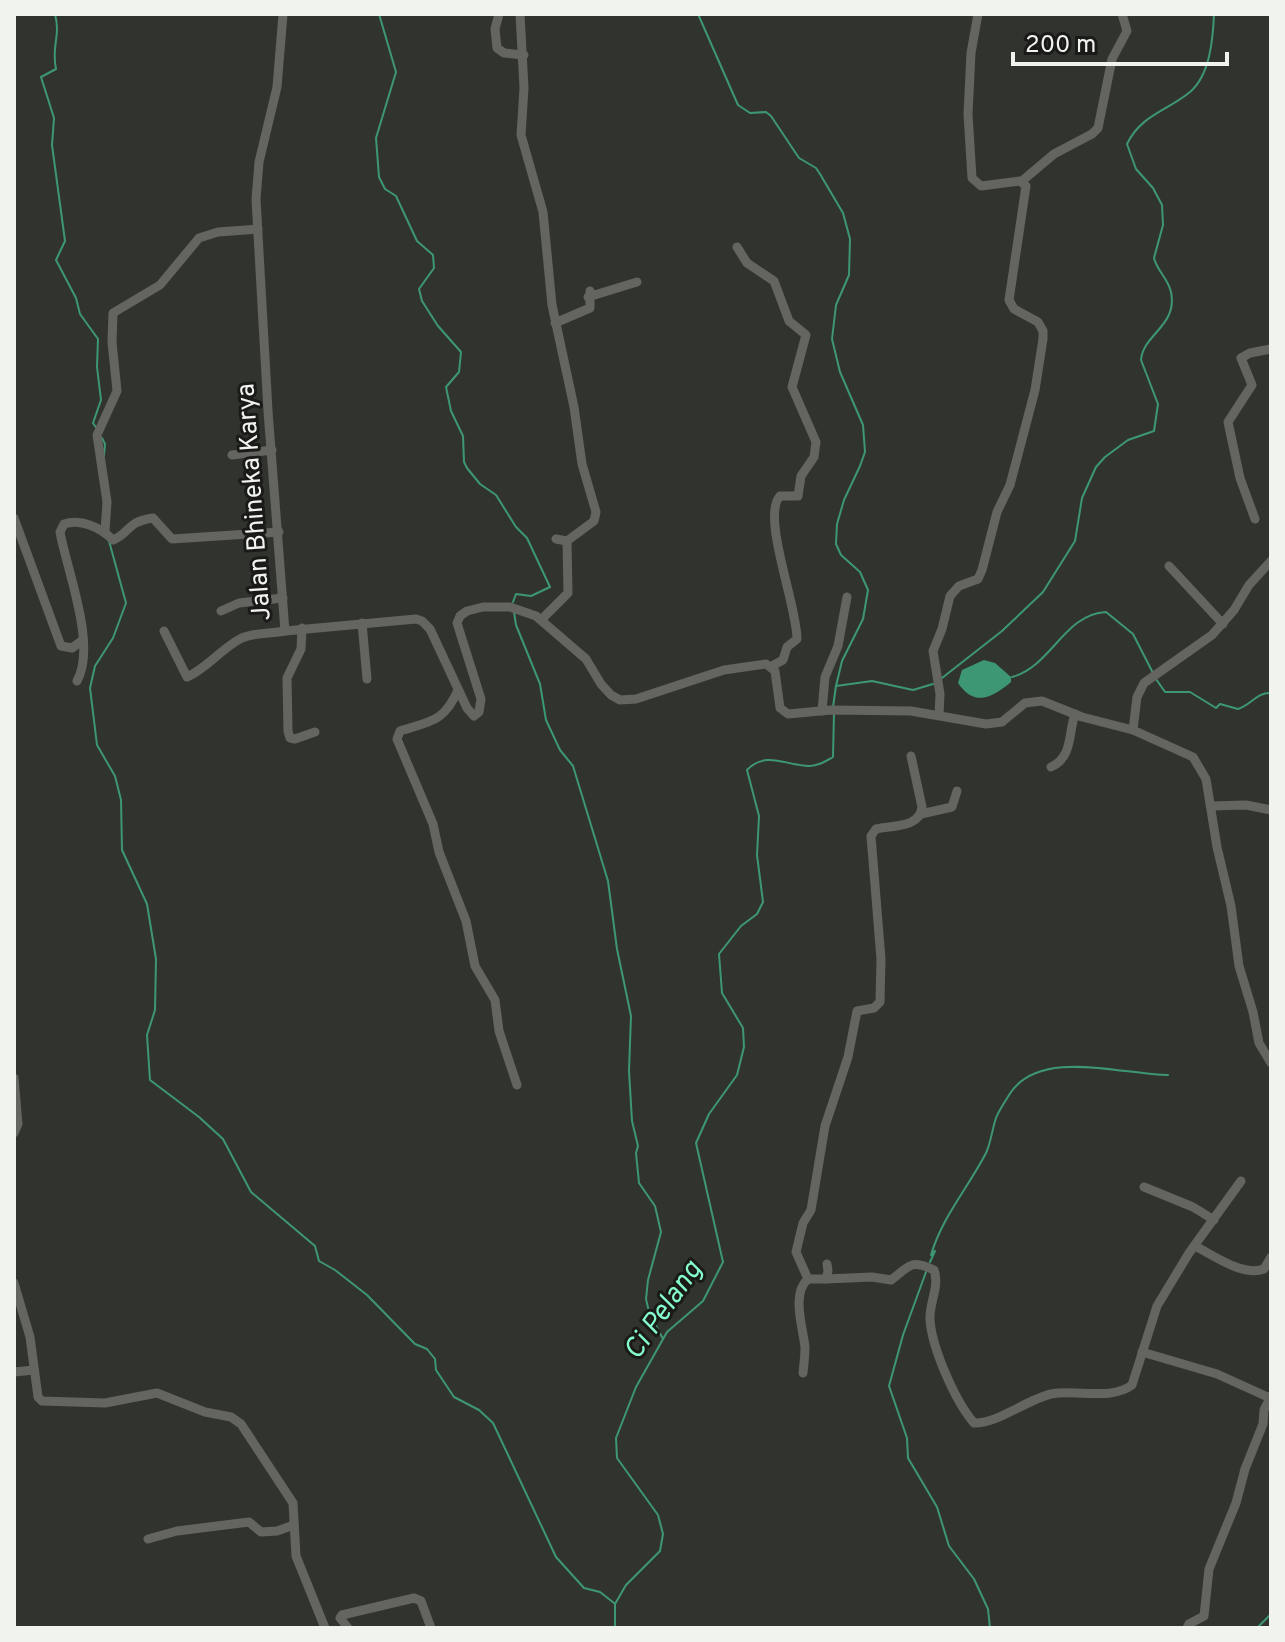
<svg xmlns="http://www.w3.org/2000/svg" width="1285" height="1642" viewBox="0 0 1285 1642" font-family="Overpass,sans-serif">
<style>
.water{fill:#3e9774}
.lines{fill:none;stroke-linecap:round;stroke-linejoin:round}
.stream{stroke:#3e9774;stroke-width:2}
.minor{stroke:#646461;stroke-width:9}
.labels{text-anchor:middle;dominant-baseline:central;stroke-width:6;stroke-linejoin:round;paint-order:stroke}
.street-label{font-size:26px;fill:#f1f3ef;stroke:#1a1b18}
.water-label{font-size:28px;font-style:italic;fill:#85fecc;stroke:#1a1b18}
</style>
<rect width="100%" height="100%" fill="#31342e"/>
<path class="water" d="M 984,660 L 995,663 L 1011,677 L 1011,682 C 993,697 975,708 958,683 L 962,670 Z"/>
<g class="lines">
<g class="stream">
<path d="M 55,14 C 61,37 51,45 56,69 L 41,77 L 54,118 L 52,145 L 65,241 L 56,260 L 76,298 L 80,314 L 98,339 L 97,367 L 101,400 L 93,423 L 97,429"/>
<polyline points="379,14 396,72 376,138 379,177 385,189 396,196 417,241 433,255 434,268 419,289 422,301 438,326 461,352 459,372 446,387 451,411 463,436 464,462 467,468 480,484 496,495 516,527 527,538 550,587 531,596 516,594 513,602"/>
<polyline points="698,14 738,105 750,113 766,112 771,116 799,158 816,168 820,174 843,213 850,239 849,275 836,305 832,339 840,372 863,425 865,452 860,466 844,500 837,524 836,544 841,555 860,572 868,590 863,619 842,661 836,686"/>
<polyline points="102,438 105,444 104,455"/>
<polyline points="109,541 126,603 113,638 95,666 90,688 97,745 115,776 121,800 122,850 147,904 156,959 155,1010 147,1035 150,1080 199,1117 223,1139 251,1192 315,1246 319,1261 335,1270 367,1295 415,1344 427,1349 435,1359 436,1370 454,1397 479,1410 493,1423 556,1557 584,1588 600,1592 614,1603"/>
<polyline points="514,612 516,625 540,684 546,720 560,750 573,766 608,881 617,949 631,1016 629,1071 632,1121 638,1146 636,1153 639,1183 655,1206 661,1232 648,1280 646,1299 649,1312 663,1339"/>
<path d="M 1012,677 C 1051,667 1064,614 1106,612 L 1133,634 L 1153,673"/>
<path d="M 942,678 L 1002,631 L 1043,592 L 1075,541 L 1082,498 L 1096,467 L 1105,457 L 1128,440 L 1154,431 L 1158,404 L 1141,360 C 1143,334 1178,326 1171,292 C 1168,278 1157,271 1154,258 L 1163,225 L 1162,205 L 1153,188 L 1136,169 L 1127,144 C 1141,115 1167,111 1190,92 C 1210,75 1213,39 1214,14"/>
<path d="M 1156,679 L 1165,692 L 1190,692 L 1216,708 L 1220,704 L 1238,709 C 1251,705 1257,692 1271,693"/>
<polyline points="833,707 836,686 872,681 913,690 933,684"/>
<path d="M 930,1262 L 935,1251 L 931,1255 C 942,1217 968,1188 986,1153 C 991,1142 992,1130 996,1118 C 999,1110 1006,1100 1011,1092 C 1042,1048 1124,1075 1168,1075"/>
<polyline points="926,1272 903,1335 889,1386 907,1438 908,1458 937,1507 949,1546 974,1579 988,1609 990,1628"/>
<path d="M 615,1628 L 615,1604 L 626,1585 L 660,1551 L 663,1534 L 658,1515 L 617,1458 L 616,1438 L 636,1387 L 667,1332 L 703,1301 L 723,1262 L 696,1143 L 709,1114 L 737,1075 L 744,1047 L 743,1028 L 722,993 L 719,954 L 741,926 L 757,914 L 763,902 L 757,855 L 759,816 L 747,770 C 766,750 787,766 809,766 C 819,766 826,761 833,757 L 834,713"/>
<polyline points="1257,1628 1271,1614"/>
</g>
<g class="minor">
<polyline points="283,14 277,87 259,162 256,199 268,411 285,631 416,619 422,621 430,629 467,708 474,716 479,712 481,699 457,623 460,616 467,611 483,607 510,607 536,616 586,659 601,684 611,695 620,700 636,699 724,670 766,664 775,671 780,708 788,714 831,710 911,711 986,724 1002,722 1025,703 1042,701 1082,717 1133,730 1193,757 1206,779 1217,847 1231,906 1239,966 1253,1012 1259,1043 1271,1063"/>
<polyline points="499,14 495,29 497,48 504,53 524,55"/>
<polyline points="520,14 524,88 521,135 543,212 552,305 574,407 582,464 596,512 594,521 567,541 556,539"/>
<polyline points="1022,181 1054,154 1092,134 1098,128 1112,59 1127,31 1122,14"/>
<path d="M 737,247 L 747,263 L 774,281 L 789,321 L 806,335 L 792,387 L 816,442 L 814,457 L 801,476 L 798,496 L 780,496 C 761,516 797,605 797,639 L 787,647 L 783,660 L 772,666"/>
<polyline points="588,297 637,282"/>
<polyline points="555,323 590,308 590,291"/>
<polyline points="232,455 272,450"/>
<polyline points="14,518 61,646 72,648 83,640"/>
<polyline points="1255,519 1240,478 1228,422 1252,385 1241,358 1250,353 1271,349"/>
<polyline points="105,531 107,502 97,435 117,391 112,342 113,313 160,285 199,238 218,232 258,229"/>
<polyline points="1169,566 1223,624"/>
<polyline points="221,611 239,603 283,598"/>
<polyline points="542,619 568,593 567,541"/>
<polyline points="362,623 367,679"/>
<polyline points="302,628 301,649 287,678 288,731 290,738 295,739 315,732"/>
<path d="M 164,631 L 187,677 C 206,669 221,649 240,639 C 253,632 271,634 285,631"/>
<path d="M 77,681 C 97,645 67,571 60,532 L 64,524 C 81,518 101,528 113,540 C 131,533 125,522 153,518 L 172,539 L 279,532"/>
<path d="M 458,690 C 444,722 431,721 400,731 L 397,739 L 433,824 L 439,852 L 466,921 L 475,966 L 495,1000 L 499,1031 L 517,1085"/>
<polyline points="822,711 825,677 838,646 847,597"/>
<polyline points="939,715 940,694 933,651 942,629 950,596 959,586 978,579 982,570 997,512 1010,485 1035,390 1043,339 1043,331 1038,322 1014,309 1009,300 1026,186 1020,181 981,186 972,178 968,114 971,53 978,14"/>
<polyline points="1133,730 1137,697 1144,683 1212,635 1234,610 1249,585 1271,561"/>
<path d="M 1051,767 C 1073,757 1068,734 1075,714"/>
<polyline points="1211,806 1246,805 1271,810"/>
<polyline points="921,814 952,807 957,791"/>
<polyline points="14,1078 18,1124 14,1133"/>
<polyline points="1144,1187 1193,1207 1214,1220"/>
<path d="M 1195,1246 C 1213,1255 1243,1277 1264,1269 L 1271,1257"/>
<polyline points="808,1279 826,1279 828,1271 827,1264"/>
<path d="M 826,1279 L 872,1277 L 891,1280 C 909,1267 910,1258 934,1270 C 940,1287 929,1302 930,1320 C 932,1348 955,1401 974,1423 C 997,1424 1026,1400 1051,1394 C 1076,1389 1111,1401 1132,1385 L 1157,1306 L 1189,1253 L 1241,1181"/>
<polyline points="14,1283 30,1337 38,1397 42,1401 105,1403 157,1393 205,1412 231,1417 241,1424 293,1503 296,1556 325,1628"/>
<polyline points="1142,1352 1217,1374 1270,1398"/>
<polyline points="14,1372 34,1370"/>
<path d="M 803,1373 C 804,1364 805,1355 805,1347 C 803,1328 791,1293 808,1279 L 796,1252 L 803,1223 L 811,1210 L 825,1126 L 848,1057 L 857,1011 L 874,1008 L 880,1002 L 881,959 L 871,836 L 876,829 C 893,825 920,828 922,807 L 911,756"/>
<polyline points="148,1539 177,1531 249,1522 261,1532 277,1531 294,1525"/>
<polyline points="348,1628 340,1618 342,1615 414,1598 421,1601 431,1628"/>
<polyline points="1187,1628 1189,1624 1204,1616 1209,1569 1236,1503 1245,1469 1263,1424 1264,1410 1271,1396"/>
</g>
</g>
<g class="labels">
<g class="street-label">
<text transform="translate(255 502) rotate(-94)">Jalan Bhineka Karya</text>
</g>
<g class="water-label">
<text transform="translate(664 1311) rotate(-55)">Ci Pelang</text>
</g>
</g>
<rect width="1285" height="1642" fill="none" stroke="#f1f3ef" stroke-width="32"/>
<path d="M1013 52v12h214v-12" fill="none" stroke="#f1f3ef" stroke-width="4"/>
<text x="1025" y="52" font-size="24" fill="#f1f3ef" stroke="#1a1b18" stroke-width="6" paint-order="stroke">200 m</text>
</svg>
